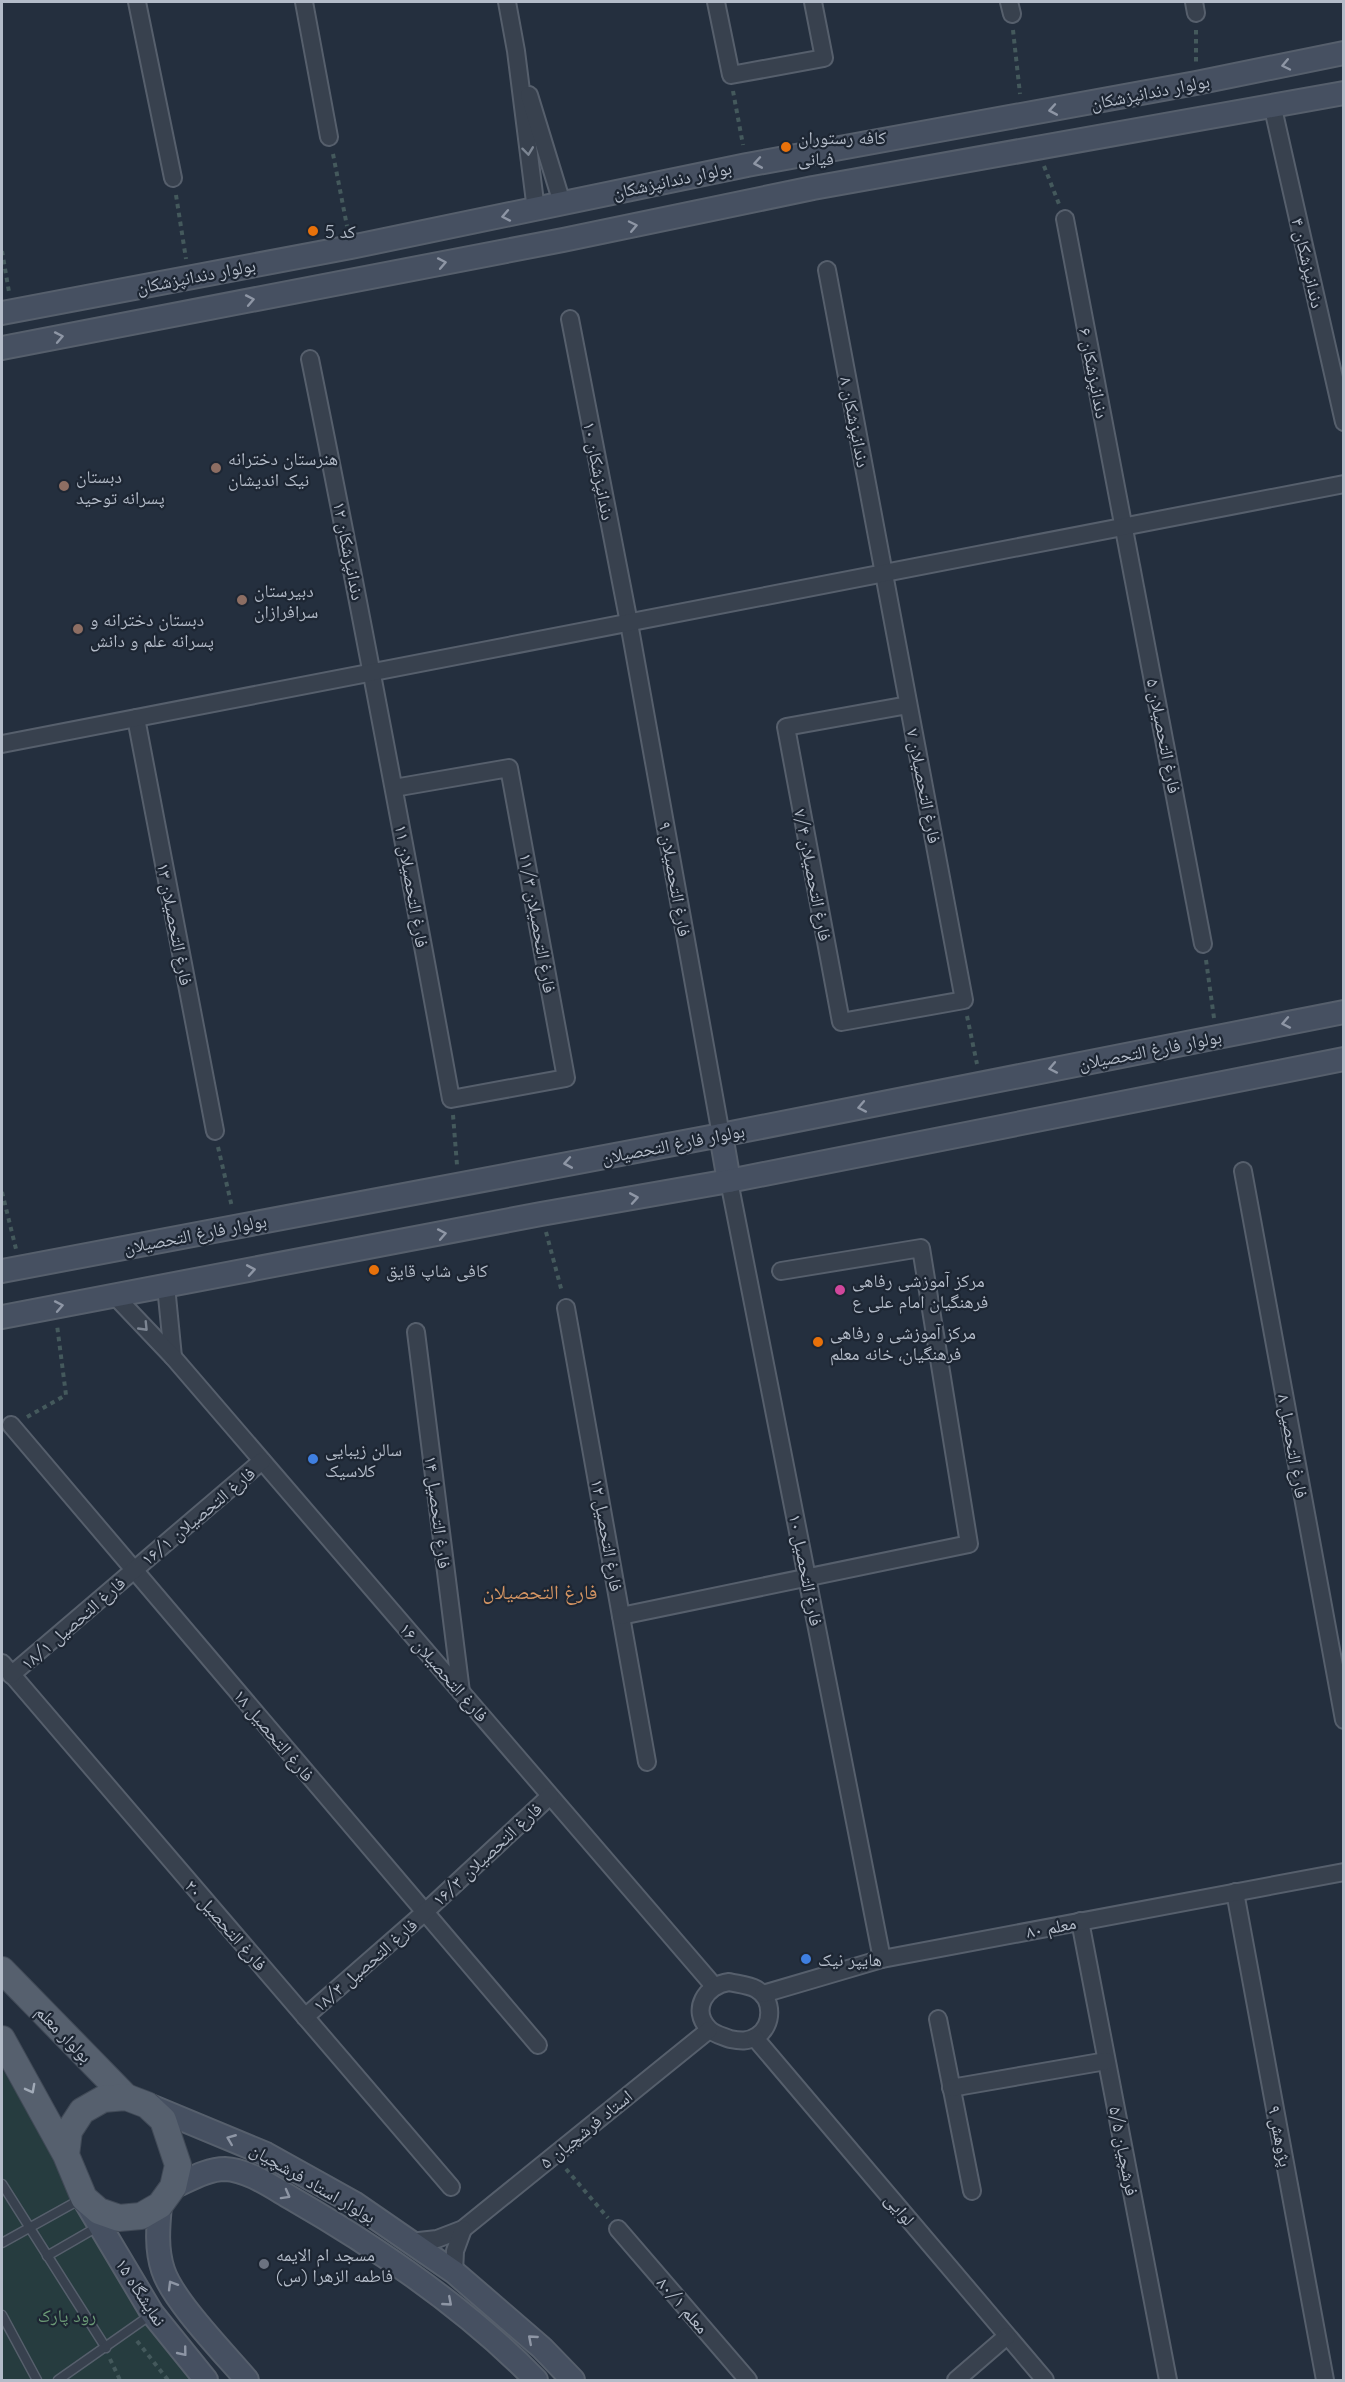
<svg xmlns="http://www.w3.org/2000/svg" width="1345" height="2382" viewBox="0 0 1345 2382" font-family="Quicksand,'Noto Naskh Arabic',sans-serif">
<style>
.green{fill:#263c3f}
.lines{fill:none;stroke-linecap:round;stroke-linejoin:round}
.lane-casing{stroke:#565f6c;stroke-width:11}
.street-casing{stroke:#565f6c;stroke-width:20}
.secondary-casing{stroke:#565f6c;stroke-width:26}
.primary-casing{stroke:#414a57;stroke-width:28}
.path{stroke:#44595c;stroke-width:4;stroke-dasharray:4.5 4.5;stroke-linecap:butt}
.lane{stroke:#38414e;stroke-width:8}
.street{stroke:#38414e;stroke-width:16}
.secondary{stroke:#465061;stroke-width:22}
.primary{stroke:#56606e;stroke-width:26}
.oneway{stroke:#8e96a5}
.oneway2{stroke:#7c8592}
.oneway3{stroke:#a1aab7}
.food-dot{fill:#e8710a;stroke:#1d2633;stroke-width:2}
.education-dot{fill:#8d6e63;stroke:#1d2633;stroke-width:2}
.hotel-dot{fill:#d1479c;stroke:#1d2633;stroke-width:2}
.shop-dot{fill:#3f7fe0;stroke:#1d2633;stroke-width:2}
.worship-dot{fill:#6b7280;stroke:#1d2633;stroke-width:2}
.labels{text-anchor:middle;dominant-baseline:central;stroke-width:4.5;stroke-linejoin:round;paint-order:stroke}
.street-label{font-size:18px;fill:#b4bcc9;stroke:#1d2633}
.poi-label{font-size:18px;fill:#b4bcc9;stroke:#1d2633;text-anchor:start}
.park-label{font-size:18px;fill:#6b9a76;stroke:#1d2633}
.neighbourhood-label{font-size:20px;fill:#d59563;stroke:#1d2633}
</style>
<rect width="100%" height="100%" fill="#242f3e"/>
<polygon class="green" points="2,2069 51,2149 158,2336 192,2380 2,2380"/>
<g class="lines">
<g class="lane-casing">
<g id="lane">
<polyline points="2,2184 106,2348"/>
<polyline points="2,2243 81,2199"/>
<polyline points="47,2256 99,2226"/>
<polyline points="2,2315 37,2380"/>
<polyline points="58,2380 152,2314"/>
</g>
</g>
<g class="street-casing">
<g id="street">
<polyline points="137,2 173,178"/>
<polyline points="304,2 329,137"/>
<polyline points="507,2 516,51 536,210"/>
<polyline points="716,2 731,75 824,58 813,2"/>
<polyline points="1009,2 1012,14"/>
<polyline points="1194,2 1196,13"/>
<polyline points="529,95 562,203"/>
<polyline points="1272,104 1344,422"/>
<polyline points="1065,219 1203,944"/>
<polyline points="827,270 964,1000 841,1022 786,727 908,705"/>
<polyline points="570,319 629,623 721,1135"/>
<path d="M 310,359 C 360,605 406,852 451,1099 L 566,1078 L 509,768 L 394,788"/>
<polyline points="136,718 215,1131"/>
<polyline points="2,744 1344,484"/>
<polyline points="1243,1171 1344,1720"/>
<polyline points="729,1181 882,1959"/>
<polyline points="166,1286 173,1357"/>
<polyline points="115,1296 173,1357 714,1986"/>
<polyline points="566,1308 647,1762"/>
<polyline points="416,1332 461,1692"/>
<polyline points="11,1425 538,2045"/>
<polyline points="621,1616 969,1544 921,1248 781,1271"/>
<polyline points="2,1663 451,2187"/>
<polyline points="11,1675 262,1461"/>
<polyline points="1235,1892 1325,2380"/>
<polyline points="1080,1921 1168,2380"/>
<path d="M 729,1982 C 737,1984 749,1985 756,1989 C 774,1999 773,2026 757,2036 C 748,2042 740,2041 730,2039 C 723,2036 715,2035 709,2029 C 690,2010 706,1985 729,1982 Z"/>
<polyline points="763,1994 882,1959 1344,1872"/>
<polyline points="305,2017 425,1912 550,1796"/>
<polyline points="938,2019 972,2191"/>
<polyline points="755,2038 1045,2380"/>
<polyline points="951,2088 1106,2061"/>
<polyline points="618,2229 748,2380"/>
<polyline points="410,2242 437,2239 463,2229 709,2030"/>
<polyline points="454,2272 455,2251 463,2229"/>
<polyline points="956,2380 1007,2336"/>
</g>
</g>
<g class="secondary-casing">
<g id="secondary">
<polyline points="2,313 351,247 747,165 1196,83 1344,53"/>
<polyline points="2,348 563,240 813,188 1344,93"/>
<polyline points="721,1135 729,1181"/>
<polyline points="2,1271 721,1135 1344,1012"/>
<polyline points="2,1317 541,1214 729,1181 1344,1059"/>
<polyline points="148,2105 266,2154 354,2203 454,2272 542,2348 573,2380"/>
<path d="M 173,2187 C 189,2180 207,2169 225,2169 C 248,2170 272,2187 291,2198 C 378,2248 466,2308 536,2380"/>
<polyline points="84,2199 152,2313 206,2380"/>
<path d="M 160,2205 C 158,2227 156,2249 163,2270 C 173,2301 225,2354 247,2380"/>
</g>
</g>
<g class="primary-casing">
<g id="primary">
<polyline points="2,1970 126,2097"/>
<polyline points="2,2039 66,2155 84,2198 99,2211 119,2218 141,2216 160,2205 173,2187 178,2165 163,2120 147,2105 126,2097 103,2099 82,2111 69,2131 66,2155"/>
</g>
</g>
<g class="path">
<polyline points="1013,30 1020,94"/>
<polyline points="1196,30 1196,62"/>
<polyline points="733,91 743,145"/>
<polyline points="333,154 347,226"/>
<polyline points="1044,166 1059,204"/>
<polyline points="176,195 186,259"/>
<polyline points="2,251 9,292"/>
<polyline points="1206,960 1214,1018"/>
<polyline points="967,1016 977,1064"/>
<polyline points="453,1115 457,1165"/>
<polyline points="218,1147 232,1207"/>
<polyline points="2,1192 16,1249"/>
<polyline points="546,1232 562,1292"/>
<polyline points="27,1417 66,1395 57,1325"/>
<polyline points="566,2169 608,2218"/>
<polyline points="137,2341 168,2380"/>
<polyline points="110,2359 120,2380"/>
</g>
<use href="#lane" class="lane"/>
<use href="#street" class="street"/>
<use href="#secondary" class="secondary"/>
<use href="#primary" class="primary"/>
</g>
<defs><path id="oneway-chevron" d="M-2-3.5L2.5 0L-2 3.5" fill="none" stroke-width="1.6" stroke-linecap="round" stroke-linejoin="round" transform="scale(1.5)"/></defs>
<g class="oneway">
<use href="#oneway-chevron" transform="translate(1286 65) rotate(168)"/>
<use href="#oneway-chevron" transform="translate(1053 110) rotate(170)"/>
<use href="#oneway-chevron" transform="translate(758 163) rotate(170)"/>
<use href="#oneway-chevron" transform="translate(506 216) rotate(169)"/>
<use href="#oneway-chevron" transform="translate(633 226) rotate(-12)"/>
<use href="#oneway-chevron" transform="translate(442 263) rotate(-11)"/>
<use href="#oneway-chevron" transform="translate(250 300) rotate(-11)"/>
<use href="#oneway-chevron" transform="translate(59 337) rotate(-11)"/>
<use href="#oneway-chevron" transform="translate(1286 1023) rotate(169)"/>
<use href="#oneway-chevron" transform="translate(1053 1068) rotate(169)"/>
<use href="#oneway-chevron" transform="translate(862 1107) rotate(169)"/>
<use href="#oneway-chevron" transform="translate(568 1163) rotate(170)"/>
<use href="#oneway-chevron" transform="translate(634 1198) rotate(-10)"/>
<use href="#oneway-chevron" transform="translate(442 1234) rotate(-11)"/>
<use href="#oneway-chevron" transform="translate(251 1270) rotate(-10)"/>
<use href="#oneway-chevron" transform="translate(59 1306) rotate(-11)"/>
<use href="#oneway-chevron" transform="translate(231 2139) rotate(-158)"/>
<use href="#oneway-chevron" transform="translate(286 2195) rotate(29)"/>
<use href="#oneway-chevron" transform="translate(172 2285) rotate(-121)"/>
<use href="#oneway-chevron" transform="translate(448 2302) rotate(41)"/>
<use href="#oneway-chevron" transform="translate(532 2339) rotate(-139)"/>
<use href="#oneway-chevron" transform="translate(183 2352) rotate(51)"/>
</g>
<g class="oneway2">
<use href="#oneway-chevron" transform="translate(528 151) rotate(83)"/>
<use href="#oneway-chevron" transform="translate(144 1327) rotate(46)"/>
</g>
<use class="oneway3" href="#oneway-chevron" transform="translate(31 2089) rotate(62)"/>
<g class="food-dot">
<circle cx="786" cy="147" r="6"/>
<circle cx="313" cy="231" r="6"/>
<circle cx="374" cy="1270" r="6"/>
<circle cx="818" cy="1342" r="6"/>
</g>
<g class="education-dot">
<circle cx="216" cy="468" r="6"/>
<circle cx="64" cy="486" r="6"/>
<circle cx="242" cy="600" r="6"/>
<circle cx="78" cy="629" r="6"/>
</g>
<circle class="hotel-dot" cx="840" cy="1290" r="6"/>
<g class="shop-dot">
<circle cx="313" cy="1459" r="6"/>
<circle cx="806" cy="1959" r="6"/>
</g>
<circle class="worship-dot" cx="264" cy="2264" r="6"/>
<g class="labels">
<g class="street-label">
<text transform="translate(1150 92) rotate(-11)">بولوار دندانپزشکان</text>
<text transform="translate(672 180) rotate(-12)">بولوار دندانپزشکان</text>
<text transform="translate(1308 263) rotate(77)">دندانپزشکان ۴</text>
<text transform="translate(196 276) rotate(-11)">بولوار دندانپزشکان</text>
<text transform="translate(1094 373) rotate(79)">دندانپزشکان ۶</text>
<text transform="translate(855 422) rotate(79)">دندانپزشکان ۸</text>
<text transform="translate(599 471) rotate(79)">دندانپزشکان ۱۰</text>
<text transform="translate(349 551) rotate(79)">دندانپزشکان ۱۲</text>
<text transform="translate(1164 736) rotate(79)">فارغ التحصیلان ۵</text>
<text transform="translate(924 786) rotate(79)">فارغ التحصیلان ۷</text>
<text transform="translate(813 875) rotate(79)">فارغ التحصیلان ۷/۴</text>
<text transform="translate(675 879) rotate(80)">فارغ التحصیلان ۹</text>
<text transform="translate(412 886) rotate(80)">فارغ التحصیلان ۱۱</text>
<text transform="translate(538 923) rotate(80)">فارغ التحصیلان ۱۱/۳</text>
<text transform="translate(175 924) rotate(79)">فارغ التحصیلان ۱۳</text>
<text transform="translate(1150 1050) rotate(-11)">بولوار فارغ التحصیلان</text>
<text transform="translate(673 1144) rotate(-11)">بولوار فارغ التحصیلان</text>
<text transform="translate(195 1234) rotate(-11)">بولوار فارغ التحصیلان</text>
<text transform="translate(1293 1446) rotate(80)">فارغ التحصیل ۸</text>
<text transform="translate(438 1512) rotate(83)">فارغ التحصیل ۱۴</text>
<text transform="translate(198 1516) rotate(-40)">فارغ التحصیلان ۱۶/۱</text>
<text transform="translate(607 1535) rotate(80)">فارغ التحصیل ۱۲</text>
<text transform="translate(806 1570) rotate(79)">فارغ التحصیل ۱۰</text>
<text transform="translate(73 1623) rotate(-41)">فارغ التحصیل ۱۸/۱</text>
<text transform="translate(444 1672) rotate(49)">فارغ التحصیلان ۱۶</text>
<text transform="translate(274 1735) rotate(50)">فارغ التحصیل ۱۸</text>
<text transform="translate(487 1854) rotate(-43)">فارغ التحصیلان ۱۶/۳</text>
<text transform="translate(226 1925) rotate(49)">فارغ التحصیل ۲۰</text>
<text transform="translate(1051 1927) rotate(-11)">معلم ۸۰</text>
<text transform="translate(365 1965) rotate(-41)">فارغ التحصیل ۱۸/۳</text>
<text transform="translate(64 2034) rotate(46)">بولوار معلم</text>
<text transform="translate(586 2129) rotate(-39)">استاد فرشچیان ۵</text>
<text transform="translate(1280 2136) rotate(79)">پژوهش ۹</text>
<text transform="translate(1124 2151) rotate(79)">فرشچیان ۵/۵</text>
<text transform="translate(313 2183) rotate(30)">بولوار استاد فرشچیان</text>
<text transform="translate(900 2209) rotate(50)">لوایی</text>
<text transform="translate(141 2292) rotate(57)">نمایشگاه ۱۵</text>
<text transform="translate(683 2305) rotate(49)">معلم ۸۰/۱</text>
</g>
<g class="poi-label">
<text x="798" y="137">کافه رستوران<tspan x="798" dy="21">فیانی</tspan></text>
<text x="325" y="231">کد 5</text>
<text x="228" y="458">هنرستان دخترانه<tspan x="228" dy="21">نیک اندیشان</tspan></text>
<text x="76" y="476">دبستان<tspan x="76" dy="21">پسرانه توحید</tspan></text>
<text x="254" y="590">دبیرستان<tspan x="254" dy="21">سرافرازان</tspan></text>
<text x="90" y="619">دبستان دخترانه و<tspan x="90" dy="21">پسرانه علم و دانش</tspan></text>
<text x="386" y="1270">کافی شاپ قایق</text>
<text x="852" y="1280">مرکز آموزشی رفاهی<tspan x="852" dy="21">فرهنگیان امام علی ع</tspan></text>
<text x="830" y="1332">مرکز آموزشی و رفاهی<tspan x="830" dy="21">فرهنگیان، خانه معلم</tspan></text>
<text x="325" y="1449">سالن زیبایی<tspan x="325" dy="21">کلاسیک</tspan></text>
<text x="818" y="1959">هایپر نیک</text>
<text x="276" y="2254">مسجد ام الایمه<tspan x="276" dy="21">فاطمه الزهرا (س)</tspan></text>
</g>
<g class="park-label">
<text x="67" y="2315">رود پارک</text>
</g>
<g class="neighbourhood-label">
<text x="540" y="1591">فارغ التحصیلان</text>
</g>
</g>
<rect width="1345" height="2382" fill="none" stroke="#b4bcc9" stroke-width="6"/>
</svg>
